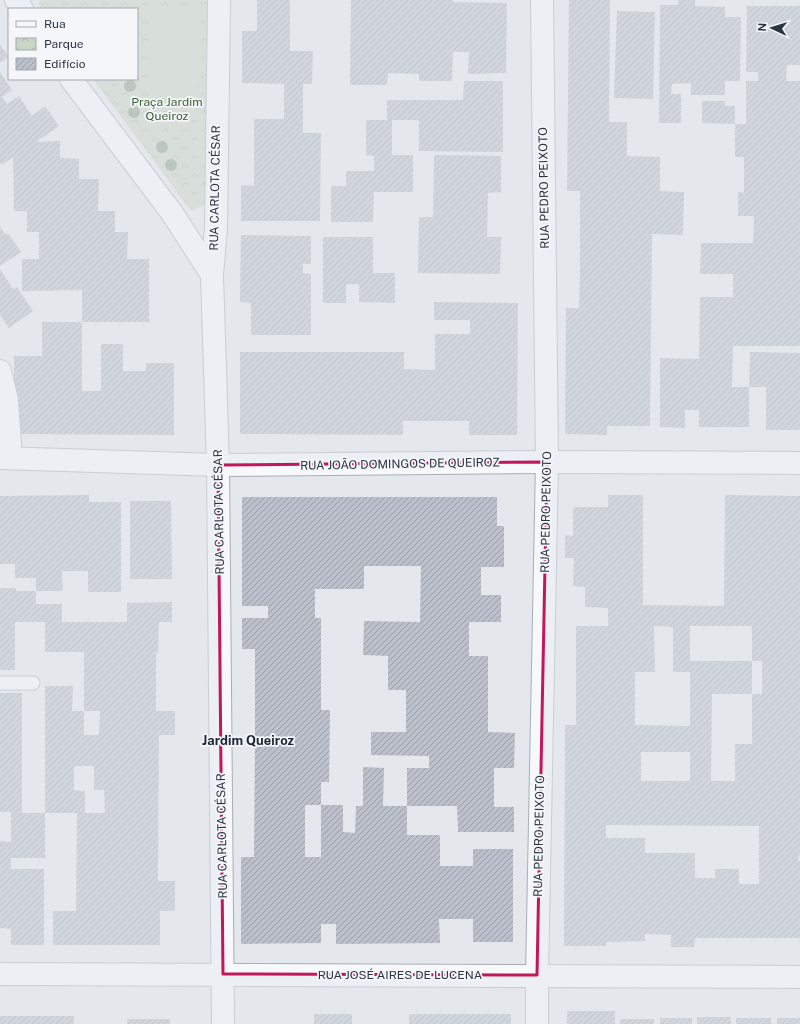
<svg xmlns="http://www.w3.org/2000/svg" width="800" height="1024" viewBox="0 0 800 1024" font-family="'Public Sans',sans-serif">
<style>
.park{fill:url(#park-crowns)}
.garden{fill:#c9d6c5}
.building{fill:url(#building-hatch);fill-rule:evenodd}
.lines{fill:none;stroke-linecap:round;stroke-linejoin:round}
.service-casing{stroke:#a9aeb7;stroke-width:15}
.minor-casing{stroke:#a9aeb7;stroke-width:24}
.tertiary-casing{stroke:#a9aeb7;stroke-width:24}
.service{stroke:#f7f8fa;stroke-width:13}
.minor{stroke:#f7f8fa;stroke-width:22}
.tertiary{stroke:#f7f8fa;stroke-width:22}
.tree{fill:#899d89}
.marked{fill:none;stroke:#c2185b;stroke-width:3;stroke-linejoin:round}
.labels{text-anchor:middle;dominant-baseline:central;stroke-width:3.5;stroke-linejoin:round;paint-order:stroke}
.park-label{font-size:12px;fill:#3f6138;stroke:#f4f6f9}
.street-label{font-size:12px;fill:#2b3445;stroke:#f4f6f9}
.neighbourhood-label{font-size:13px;font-weight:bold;fill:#1d2536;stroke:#f4f6f9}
</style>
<defs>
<pattern id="park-crowns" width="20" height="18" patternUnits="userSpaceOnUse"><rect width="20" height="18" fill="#c9d6c5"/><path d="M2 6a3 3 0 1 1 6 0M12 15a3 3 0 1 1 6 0" fill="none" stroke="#adb8ab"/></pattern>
<pattern id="building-hatch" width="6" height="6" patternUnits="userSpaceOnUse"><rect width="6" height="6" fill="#bbc0ca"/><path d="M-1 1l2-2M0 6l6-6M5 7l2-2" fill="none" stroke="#989da6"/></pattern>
</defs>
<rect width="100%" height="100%" fill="#e4e7ec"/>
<polygon class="park" points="40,0 206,0 209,3 207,204 191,211 93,79 137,79 137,9 42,9 38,4"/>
<polygon class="garden" points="152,8 199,8 197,98 151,97"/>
<g class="building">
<polygon points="257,0 290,0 290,51 313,51 312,84 303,84 303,133 321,133 320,221 241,221 241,185 254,186 254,119 284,119 284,84 242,83 242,31 257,31"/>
<polygon points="351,0 453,0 453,2 507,3 506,73 468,74 469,52 453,52 452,81 419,81 419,74 388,73 387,85 350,85"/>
<polygon points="569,0 610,0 609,122 627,122 627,156 660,157 660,191 684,192 683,235 652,234 650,426 607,426 607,435 565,434 566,308 579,308 580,273 580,191 567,191"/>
<polygon points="678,0 695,0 695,6 725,7 725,17 741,17 740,81 725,81 725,95 691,95 691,83 672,84 671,94 681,94 681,123 659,123 660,5 678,5"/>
<polygon points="747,6 800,6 800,65 787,65 786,81 800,81 800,346 733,346 732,387 749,387 749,427 699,427 699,410 685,410 685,428 660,427 660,358 699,359 700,297 733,297 733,274 700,274 701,243 753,243 754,216 738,216 738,192 744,193 744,157 735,157 735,124 746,124 746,81 758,81 758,72 746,72"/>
<polygon points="617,11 655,12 653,99 614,98"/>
<polygon points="0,45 9,57 0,63"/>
<polygon points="0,72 12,90 2,97 7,104 19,96 32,116 45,106 59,126 36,142 60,141 60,158 79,159 79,179 99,179 98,211 115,211 115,232 128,232 127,259 149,259 149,322 82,322 82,391 101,391 101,344 123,344 123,371 146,371 146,363 174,363 174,435 14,434 14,356 42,356 42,322 82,322 82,290 22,291 22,259 39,259 39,232 27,232 27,211 14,211 13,157 2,165 0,163"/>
<polygon points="464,81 503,81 503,152 419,151 419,120 392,120 392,155 413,155 413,192 374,192 373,222 331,222 331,186 346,186 346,171 374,171 374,156 366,155 366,120 387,120 387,100 463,100"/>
<polygon points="702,101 725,101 725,106 735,106 735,124 702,123"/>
<polygon points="434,155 501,156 501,192 488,193 487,237 501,237 500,274 418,273 419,217 433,217"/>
<polygon points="0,227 6,235 8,233 21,252 0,266"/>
<polygon points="241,235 311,236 311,264 303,264 303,273 311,274 311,335 251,335 251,303 240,302"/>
<polygon points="323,237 373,237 373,273 395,273 395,303 359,302 359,284 346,284 346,303 323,303"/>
<polygon points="0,269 13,289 17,287 33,311 9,328 0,315"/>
<polygon points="434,302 518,303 517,435 469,435 469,421 403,421 403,435 240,434 240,352 404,352 404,369 435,370 435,334 470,334 470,320 434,320"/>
<polygon points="750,352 800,353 800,430 766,430 766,387 749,387"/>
<polygon points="89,495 89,502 121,502 121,592 88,592 88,571 62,571 63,591 36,591 36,578 15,578 15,564 0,564 0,496"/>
<path d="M 608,495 L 643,495 L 643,605 L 724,606 L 725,495 L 800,496 L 800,855 L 799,855 L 798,861 L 800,861 L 800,938 L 695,938 L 694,947 L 671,947 L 671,935 L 645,934 L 645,941 L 606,942 L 606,946 L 564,946 L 565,725 L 576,725 L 576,626 L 608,626 L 608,608 L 585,607 L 585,587 L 573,586 L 574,558 L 565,558 L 565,535 L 573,536 L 573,507 L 608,507 ZM 654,626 L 673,627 L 673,672 L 690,672 L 690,726 L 635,725 L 635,672 L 655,672 ZM 690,626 L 752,626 L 752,661 L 762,661 L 762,694 L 752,694 L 752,744 L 735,744 L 735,781 L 711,781 L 712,694 L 752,694 L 752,661 L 690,661 ZM 641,752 L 690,752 L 690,781 L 641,781 ZM 606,825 L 759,826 L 759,884 L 739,884 L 739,869 L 715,869 L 715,878 L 695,878 L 695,853 L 645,853 L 645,838 L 606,838 Z"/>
<path d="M 242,497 L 497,497 L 497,526 L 504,526 L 504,567 L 481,567 L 481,595 L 501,595 L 501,622 L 469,622 L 469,656 L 488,656 L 488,732 L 515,733 L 514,768 L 494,768 L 494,807 L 514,807 L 514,832 L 458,832 L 457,806 L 407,806 L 407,768 L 429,768 L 429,756 L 371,755 L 371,732 L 406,732 L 406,690 L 388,690 L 388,656 L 363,655 L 364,621 L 420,622 L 421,566 L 364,566 L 364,589 L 315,589 L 315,618 L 321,618 L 321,710 L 330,710 L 329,782 L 321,782 L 321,805 L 343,805 L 343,832 L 355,833 L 356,806 L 363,806 L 363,767 L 384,768 L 383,806 L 407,806 L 407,835 L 440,835 L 440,866 L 473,866 L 473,849 L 513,849 L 513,942 L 473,942 L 473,919 L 439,919 L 440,943 L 336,944 L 336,924 L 321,924 L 321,943 L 241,944 L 241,857 L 254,857 L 255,742 L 255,649 L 242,649 L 242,618 L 268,618 L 268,606 L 242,606 ZM 305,805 L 321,805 L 321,857 L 305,857 Z"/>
<polygon points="130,501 171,501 172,579 130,579"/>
<path d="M 0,588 L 16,588 L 16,591 L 36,591 L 36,604 L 62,604 L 62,622 L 127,622 L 127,603 L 172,602 L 172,622 L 159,622 L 158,653 L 156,652 L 156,711 L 175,711 L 175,735 L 159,735 L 158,881 L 175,881 L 175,911 L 160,911 L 160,945 L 53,945 L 53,911 L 76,911 L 77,813 L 45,813 L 45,686 L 73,686 L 72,711 L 84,711 L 84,735 L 99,735 L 100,711 L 84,711 L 84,652 L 45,652 L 45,622 L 15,622 L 15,670 L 0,670 ZM 74,766 L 94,766 L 94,790 L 104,790 L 105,813 L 85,813 L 85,791 L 74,790 Z"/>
<polygon points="0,693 22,693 22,813 45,813 45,858 11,858 11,869 44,869 44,945 11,945 11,929 0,928 0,841 11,842 11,812 0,812"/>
<rect x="567" y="1011" width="48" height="13"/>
<rect x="314" y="1014" width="38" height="10"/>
<rect x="409" y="1014" width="102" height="10"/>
<rect x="0" y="1016" width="74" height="8"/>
<rect x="697" y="1017" width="34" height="7"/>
<rect x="660" y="1018" width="32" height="6"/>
<rect x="736" y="1018" width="35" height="6"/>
<rect x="777" y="1018" width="23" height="6"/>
<rect x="127" y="1019" width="43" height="5"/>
<rect x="620" y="1019" width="34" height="5"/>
</g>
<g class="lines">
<g class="service-casing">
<polyline id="service" points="0,683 33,683"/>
</g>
<g class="minor-casing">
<g id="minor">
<polyline points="212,275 216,228 219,0"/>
<polyline points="0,371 7,400 11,458"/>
<polyline points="0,458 218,465 547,462 800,463"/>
<polyline points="0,974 800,977"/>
<polyline points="537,1024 537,975 547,462 542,0"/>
</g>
</g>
<g class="tertiary-casing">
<g id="tertiary">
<polyline points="16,0 22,9"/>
<polyline points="71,79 172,213 212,275 218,465 223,1024"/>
</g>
</g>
<use href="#service" class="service"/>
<use href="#minor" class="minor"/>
<use href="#tertiary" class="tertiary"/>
</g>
<g class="tree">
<circle cx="130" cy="86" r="6"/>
<circle cx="134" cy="112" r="6"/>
<circle cx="162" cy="147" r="6"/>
<circle cx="171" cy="165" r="6"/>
</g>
<path d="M0 0H800V1024H0ZM 547,462 L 537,975 L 223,974 L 218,465 Z" fill="#e4e7ec" fill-opacity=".55" fill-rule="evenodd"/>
<path class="marked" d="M 547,462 L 537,975 L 223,974 L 218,465 Z"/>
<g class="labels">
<g class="park-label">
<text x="167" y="102">Praça Jardim<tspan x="167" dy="14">Queiroz</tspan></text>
</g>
<g class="street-label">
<text transform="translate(215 188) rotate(-89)">RUA CARLOTA CÉSAR</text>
<text transform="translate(544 188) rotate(-91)">RUA PEDRO PEIXOTO</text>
<text transform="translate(400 464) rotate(-1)">RUA JOÃO DOMINGOS DE QUEIROZ</text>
<text transform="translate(219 512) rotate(-91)">RUA CARLOTA CÉSAR</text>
<text transform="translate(546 512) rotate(-89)">RUA PEDRO PEIXOTO</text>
<text transform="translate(222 836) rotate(-91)">RUA CARLOTA CÉSAR</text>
<text transform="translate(539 836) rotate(-89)">RUA PEDRO PEIXOTO</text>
<text x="400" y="975">RUA JOSÉ AIRES DE LUCENA</text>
</g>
<g class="neighbourhood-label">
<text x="248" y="740">Jardim Queiroz</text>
</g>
</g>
<rect x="8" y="8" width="130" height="72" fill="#f4f6f9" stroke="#a4a8b1"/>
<rect x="16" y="21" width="20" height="6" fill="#f7f8fa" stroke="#a4a8b1"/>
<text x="44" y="28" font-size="12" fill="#2b3445">Rua</text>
<rect x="16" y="38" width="20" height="12" fill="url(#park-crowns)" stroke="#a4a8b1"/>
<text x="44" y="48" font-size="12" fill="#2b3445">Parque</text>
<rect x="16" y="58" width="20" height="12" fill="url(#building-hatch)" stroke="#a4a8b1"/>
<text x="44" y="68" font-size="12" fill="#2b3445">Edifício</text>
<g transform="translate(772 28) rotate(274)" stroke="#f4f6f9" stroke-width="3" paint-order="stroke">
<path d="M0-3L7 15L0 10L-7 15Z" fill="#2b3445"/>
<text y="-6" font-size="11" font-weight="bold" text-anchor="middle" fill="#2b3445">N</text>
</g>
</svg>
